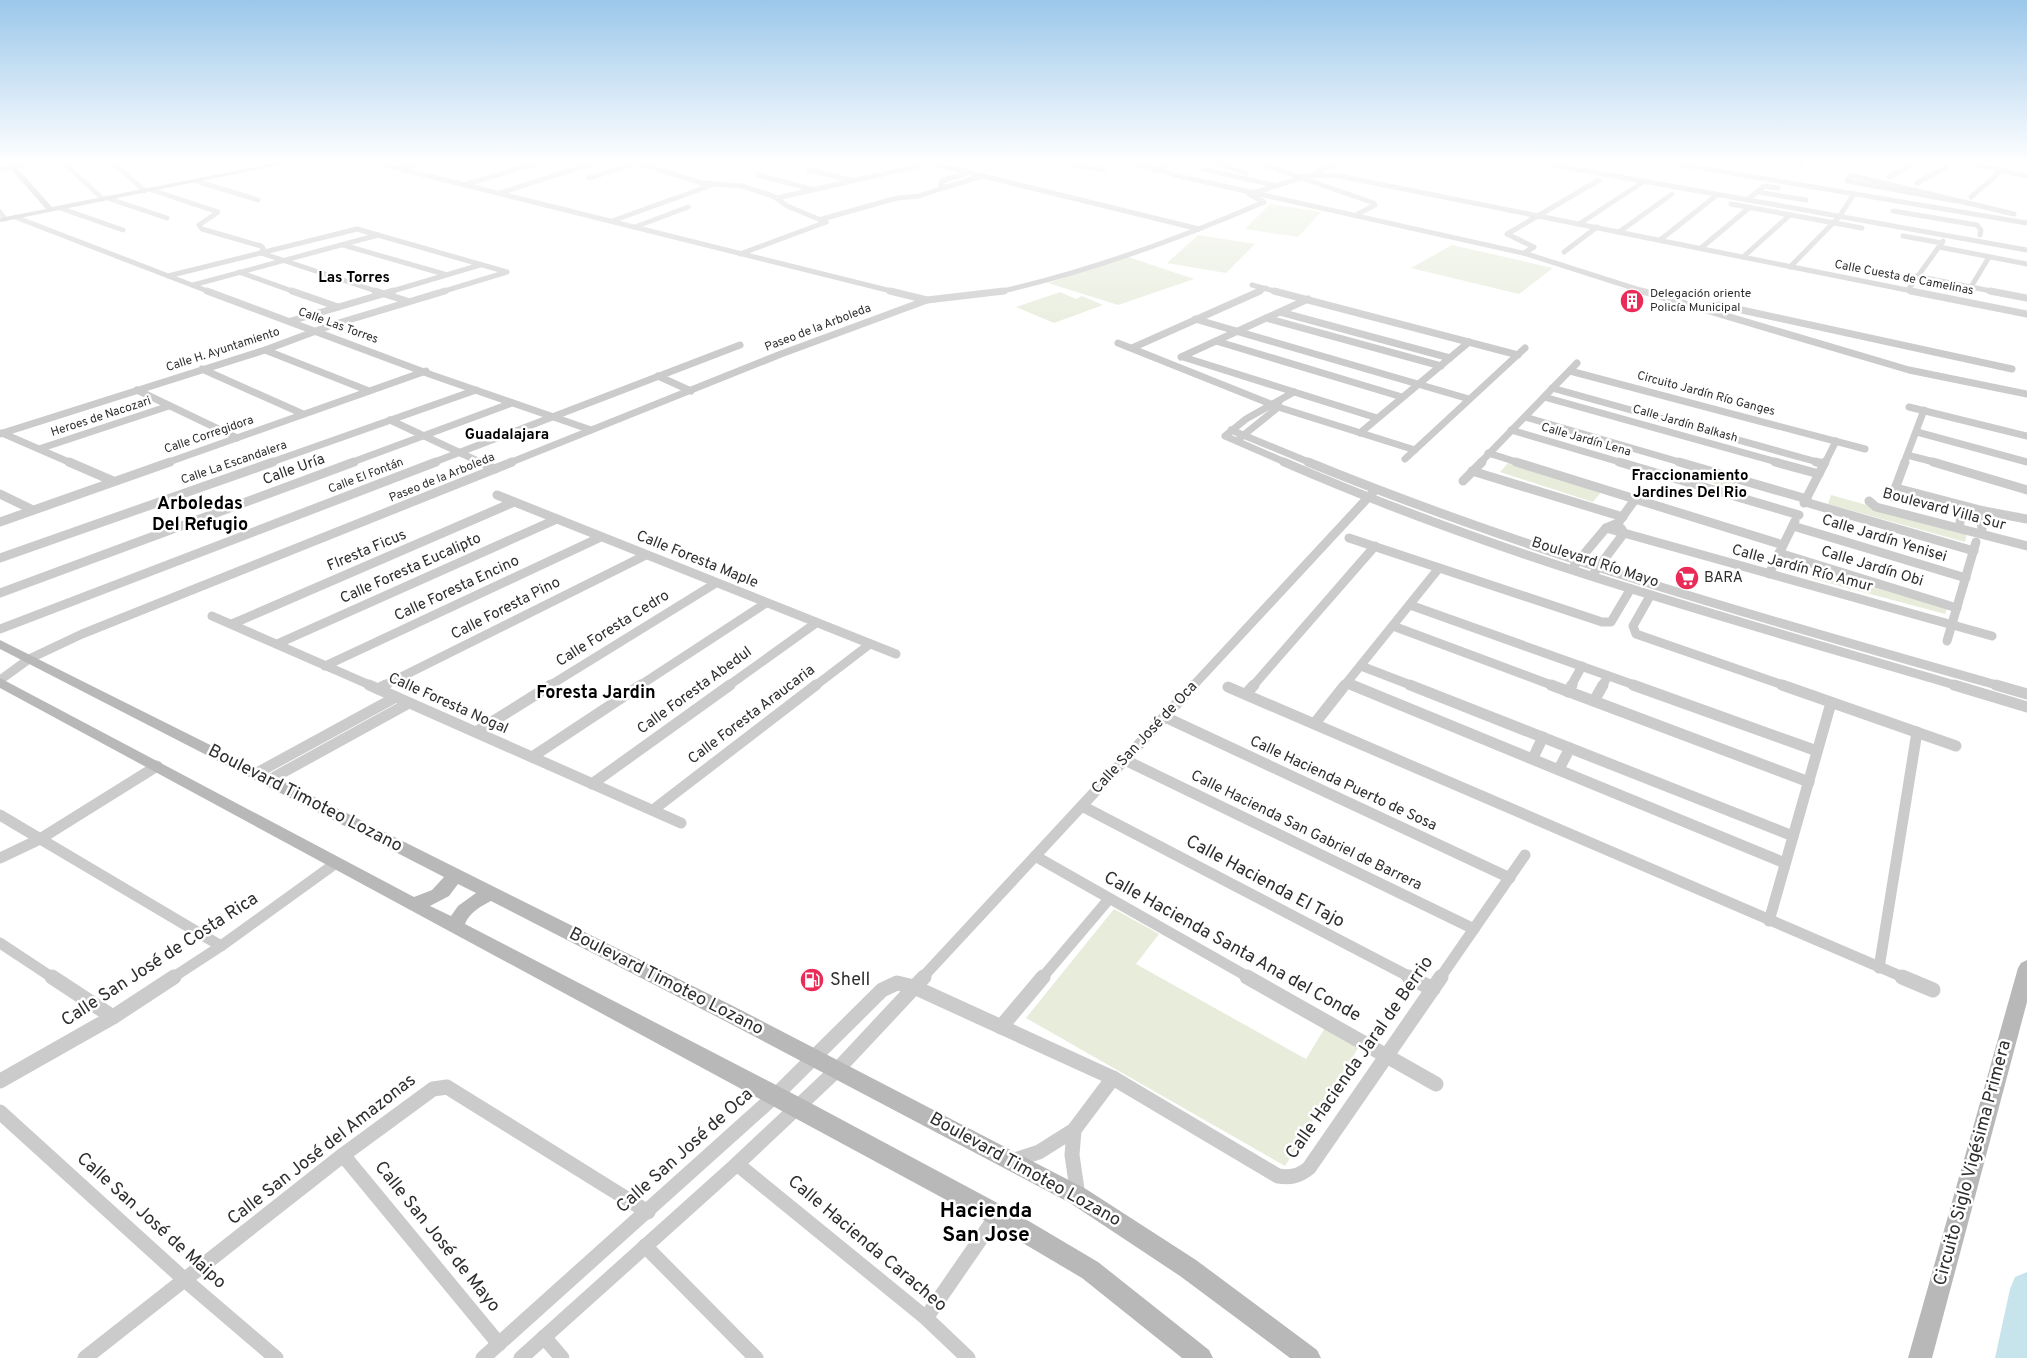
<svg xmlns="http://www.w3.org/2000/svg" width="2027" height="1358" viewBox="0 0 2027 1358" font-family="Overpass,sans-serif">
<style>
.green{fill:#e7ecdb}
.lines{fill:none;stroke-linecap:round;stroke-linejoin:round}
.river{fill:#c7e4ec;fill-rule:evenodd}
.street-far4{stroke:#cbcbcb;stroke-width:5}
.street-far3{stroke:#cbcbcb;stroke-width:7}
.street-far2{stroke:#cbcbcb;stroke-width:9}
.street-far1{stroke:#cbcbcb;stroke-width:11}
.street{stroke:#cbcbcb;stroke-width:15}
.secondary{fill:#b8b8b8;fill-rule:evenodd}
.labels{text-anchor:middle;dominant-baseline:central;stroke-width:5;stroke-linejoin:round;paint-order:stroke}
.far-street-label{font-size:12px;fill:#2e2e2e;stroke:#fff}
.far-poi-label{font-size:12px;fill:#2e2e2e;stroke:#fff;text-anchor:start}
.far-quarter-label{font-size:15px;font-weight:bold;fill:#000;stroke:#fff}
.street-label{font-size:15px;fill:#2e2e2e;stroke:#fff}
.poi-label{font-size:15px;fill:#2e2e2e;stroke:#fff;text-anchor:start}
.quarter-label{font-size:18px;font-weight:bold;fill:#000;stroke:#fff}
.near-street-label{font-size:18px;fill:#2e2e2e;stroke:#fff}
.near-poi-label{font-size:18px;fill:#2e2e2e;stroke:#fff;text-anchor:start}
.near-quarter-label{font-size:21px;font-weight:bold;fill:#000;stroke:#fff}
</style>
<rect width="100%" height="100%" fill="#fff"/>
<g class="green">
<polygon points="1270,204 1321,212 1298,237 1245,229"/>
<polygon points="1198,235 1255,244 1226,273 1167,263"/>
<polygon points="1452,245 1553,268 1519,294 1411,268"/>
<polygon points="1125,256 1194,279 1118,305 1048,283"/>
<polygon points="1060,292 1076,299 1082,296 1103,305 1054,323 1016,307"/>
<polygon points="1509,462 1602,491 1593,502 1500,472"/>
<polygon points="1695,468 1737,481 1732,489 1688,476"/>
<polygon points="1831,495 1967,533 1965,542 1828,504"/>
<polygon points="1814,566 1947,608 1945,614 1810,578"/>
<polygon points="1114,909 1159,934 1136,964 1306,1059 1326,1026 1360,1045 1285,1166 1026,1018"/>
</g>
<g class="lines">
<polygon class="river" points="2027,1272 2027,1358 1995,1358 2010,1289 2015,1277"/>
<g class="street-far4">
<polyline points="61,160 103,199"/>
<polyline points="110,160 145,191"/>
<polyline points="365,160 895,292"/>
<polyline points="628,160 702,183 742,186 773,196 787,206 826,222"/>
<polyline points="918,160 1199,229"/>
<polyline points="1048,160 1103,170"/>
<polyline points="1125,160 1183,177 1527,254 1646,292"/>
<polyline points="1250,160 1374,203 1375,205 1356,215"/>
<polyline points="1526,160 2027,250"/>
<polyline points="1654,160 2027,223"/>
<polyline points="1772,160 1801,165"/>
<polyline points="1953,160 2027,176"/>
<polyline points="1216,163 1246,173"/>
<polyline points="1863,164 1871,160"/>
<polyline points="398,168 433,160"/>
<polyline points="0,169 52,160"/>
<polyline points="1203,169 1273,185"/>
<polyline points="809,170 850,180"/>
<polyline points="1155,171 1179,160"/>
<polyline points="1314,173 1343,160"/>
<polyline points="758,175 811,189"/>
<polyline points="1305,176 1334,175 1917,292"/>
<polyline points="1889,177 1921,160"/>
<polyline points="589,178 637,163"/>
<polyline points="196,181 258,200"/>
<polyline points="1917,183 1946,167"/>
<polyline points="467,184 547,160"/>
<polyline points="940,189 982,176"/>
<polyline points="152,190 218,212 199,225 202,229 261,246 263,248 261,253 379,292"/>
<polyline points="1757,192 1806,200"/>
<polyline points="500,193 603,160"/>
<polyline points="1253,193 1301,178"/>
<polyline points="1971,197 2001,171"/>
<polyline points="107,198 167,218"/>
<polyline points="777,198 918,166 928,161"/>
<polyline points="1747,200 1764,186 1778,188"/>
<polyline points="1957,201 1847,181 1850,176 1854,176 2014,214"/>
<polyline points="1731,204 1862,228"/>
<polyline points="60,208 123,230"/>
<polyline points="1893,211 1977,225 1981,230 1980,235"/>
<polyline points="0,212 5,219"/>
<polyline points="15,217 210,292"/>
<polyline points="822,219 897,198 919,196 940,189 942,181 967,173"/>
<polyline points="612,221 712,185"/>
<polyline points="1579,224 1643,182"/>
<polyline points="635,227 688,207"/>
<polyline points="1619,232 1672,194"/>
<polyline points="1903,236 1942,243"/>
<polyline points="1660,240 1717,195"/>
<polyline points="343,245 444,274"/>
<polyline points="1939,247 2027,264"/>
<polyline points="1701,248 1749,208"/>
<polyline points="1564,252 1597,227"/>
<polyline points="1524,253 1534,247 1507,234 1599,180"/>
<polyline points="740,254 826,222"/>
<polyline points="1743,257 1790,215"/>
<polyline points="1790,267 1839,217 1854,194"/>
<polyline points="239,272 295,292"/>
<polyline points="168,276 357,229 507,272 441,292"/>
<polyline points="1916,276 1996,292"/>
<polyline points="193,285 378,235"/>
<polyline points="1252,285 1278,292"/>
<polyline points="1971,287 1989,257"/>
<polyline points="1908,290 1943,241"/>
<polyline points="389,292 480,265"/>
<path d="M 999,292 C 1090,271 1179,239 1264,202 L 1249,194 L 1253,193"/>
<polyline points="1257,292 1266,288"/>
</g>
<g class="street-far3">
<polyline points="207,291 432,375 591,430"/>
<polyline points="292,291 338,307"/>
<polyline points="375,291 407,301"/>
<polyline points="890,291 927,300"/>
<polyline points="1274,291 1518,355"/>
<polyline points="1642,291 1909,370 2027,394"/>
<polyline points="1911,291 2027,314"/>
<polyline points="1990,291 2027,298"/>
<polyline points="1699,307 1719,305 2012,369"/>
<polyline points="1280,312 1450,358"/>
<polyline points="1266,318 1441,366"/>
<polyline points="1195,319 1469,399"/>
<polyline points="291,321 393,291"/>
<polyline points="1216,341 1402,397"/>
<polyline points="1118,343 1278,407 1415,450"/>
<polyline points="1132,348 1260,291"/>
<polyline points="265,350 369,391"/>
<polyline points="1181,357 1308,299"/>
<polyline points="1183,357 1377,418"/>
<polyline points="202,369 303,414"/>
<polyline points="1570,371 1865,449"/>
<polyline points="658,376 691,391"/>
<polyline points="1552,388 1821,463"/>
<polyline points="137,390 237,438"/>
<polyline points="1544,397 1780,463"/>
<polyline points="1909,407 2027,436"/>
<polyline points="1525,417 1683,463"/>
<polyline points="390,420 482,463"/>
<polyline points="1231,430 1311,463"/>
<polyline points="1511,430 1623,463"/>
<polyline points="1917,432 2027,462"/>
<polyline points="2,433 71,463"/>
<polyline points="1360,433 1469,342"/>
<polyline points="0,434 265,350 332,325 445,291"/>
<polyline points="1240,438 1276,409 1279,402"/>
<polyline points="39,449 169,406"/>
<polyline points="1488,453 1520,463"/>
<polyline points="1907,455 1938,463"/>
<polyline points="1405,459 1525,348"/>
<polyline points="166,463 426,371"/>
<polyline points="269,463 476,390"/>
<polyline points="350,463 512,403"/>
<polyline points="432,463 740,345"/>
<polyline points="509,463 781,354 927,300 1004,291"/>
<polyline points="1287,463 1225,436 1246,419 1294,392"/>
<polyline points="1480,463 1577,363"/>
<polyline points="1825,463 1836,441"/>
<polyline points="1904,463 1924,410"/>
</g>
<g class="street-far2">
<polyline points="69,462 113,481"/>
<polyline points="480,462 495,469"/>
<path d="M 1284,462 C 1501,557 1731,619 1958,686"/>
<path d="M 1308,462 C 1533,554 1766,620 2000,686"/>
<polyline points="1516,462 1783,545"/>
<polyline points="1619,462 1799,515"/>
<polyline points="1679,462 1807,499"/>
<polyline points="1775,462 1819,474"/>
<polyline points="1816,462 1824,464"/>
<polyline points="1933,462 2027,490"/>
<polyline points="1472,471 1623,517"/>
<polyline points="1463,481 1482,462"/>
<polyline points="1896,488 1984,511 2027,519"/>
<polyline points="0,494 33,510"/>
<polyline points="497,495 896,654"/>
<polyline points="1892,497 1905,462"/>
<polyline points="1869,501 1876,507 2027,546"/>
<polyline points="1805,502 1974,551"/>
<polyline points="1804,503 1825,462"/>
<polyline points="0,522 170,462"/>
<polyline points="1960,523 1963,506"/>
<polyline points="1793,526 1966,578"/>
<polyline points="1606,528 1992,636"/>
<polyline points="1982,529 1981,520 1984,511"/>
<polyline points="1349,538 1602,622 1611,622 1630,590"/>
<polyline points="1779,553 1957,608"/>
<polyline points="0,558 273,462"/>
<polyline points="1574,566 1606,528 1618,523 1636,498"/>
<polyline points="1594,573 1624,533 1621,528"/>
<polyline points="1769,574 1795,521"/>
<polyline points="0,593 354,462"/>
<polyline points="1650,596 1633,626 1636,634 1786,686"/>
<polyline points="1410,605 1637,686"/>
<polyline points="212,616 372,686"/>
<polyline points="232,624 514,502"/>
<polyline points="1393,626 1554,686"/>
<polyline points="0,629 436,462"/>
<polyline points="1947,641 1976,542"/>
<polyline points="277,644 557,519"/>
<polyline points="325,666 601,537"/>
<polyline points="1361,666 1413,686"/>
<polyline points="0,680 29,659 82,634 512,462"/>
<polyline points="1347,683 1355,686"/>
<polyline points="383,686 646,555"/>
<polyline points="549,686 716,583"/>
<polyline points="639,686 766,603"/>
<polyline points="728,686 816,623"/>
<polyline points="815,686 870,644"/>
<polyline points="1193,686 1375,490"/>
<polyline points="1253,686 1375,546"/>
<polyline points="1344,686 1439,568"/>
<polyline points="1571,686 1582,666"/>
<polyline points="1602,686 1608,676"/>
</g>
<g class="street-far1">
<polyline points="369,685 681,823"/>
<polyline points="1352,685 1785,863"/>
<polyline points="1410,685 1793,836"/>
<polyline points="1551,685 1809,782"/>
<polyline points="1633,685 1817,751"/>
<polyline points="1782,685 1956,746"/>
<polyline points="1954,685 2027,707"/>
<polyline points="1996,685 2027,694"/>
<polyline points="1228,687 1905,978"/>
<polyline points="378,689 386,685"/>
<polyline points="1568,692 1572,685"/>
<polyline points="1246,694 1254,685"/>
<polyline points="1594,701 1603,685"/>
<polyline points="1165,717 1510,878"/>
<polyline points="1315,723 1345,685"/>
<polyline points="476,732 551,685"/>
<polyline points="532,757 641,685"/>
<polyline points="1533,758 1543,737"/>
<polyline points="1125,760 1474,929"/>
<polyline points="1559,769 1570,748"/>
<polyline points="255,774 396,697"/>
<polyline points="269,780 409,703"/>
<polyline points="592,784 730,685"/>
<polyline points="1082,806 1412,978"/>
<polyline points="653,810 816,685"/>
<polyline points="0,815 221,946"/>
<polyline points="1035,856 1250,978"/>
<polyline points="0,858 40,839 157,766"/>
<polyline points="1769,921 1831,703"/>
<polyline points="0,943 53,978"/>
<polyline points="1879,968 1917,732"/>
<polyline points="172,978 221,946 336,863"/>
<polyline points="922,978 1194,685"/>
<polyline points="1042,978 1109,899"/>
<polyline points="1440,978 1525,855"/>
</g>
<g class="street">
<polyline points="52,977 113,1017"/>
<polyline points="1247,977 1436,1084"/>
<polyline points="1409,977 1433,989"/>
<polyline points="1902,977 1933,990"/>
<polyline points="1001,1027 1043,977"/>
<polyline points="0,1081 113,1017 174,977"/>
<polyline points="0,1112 186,1281 276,1358"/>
<polyline points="1074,1130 1072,1155 1078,1196"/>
<polyline points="343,1155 499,1344"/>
<polyline points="1012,1161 1039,1152 1074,1130 1113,1078"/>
<polyline points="737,1164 926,1318 968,1358"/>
<polyline points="645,1246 756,1358"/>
<polyline points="926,1318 997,1215"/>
<polyline points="544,1337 562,1358"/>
<polyline points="85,1358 343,1155 433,1089 447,1087 648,1212"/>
<path d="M 483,1358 L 776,1095 L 882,990 L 897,983 L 914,987 L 1113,1078 L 1278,1176 C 1291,1178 1299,1176 1309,1168 L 1441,977"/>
<polyline points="521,1358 737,1164 838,1069 924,977"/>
</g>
<g class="secondary">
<polygon points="3,160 10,160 52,207 290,160 304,160 0,222 0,218 46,209"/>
<path d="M 0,640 L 737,1008 L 1086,1189 L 1196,1260 L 1317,1350 L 1321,1358 L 1290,1358 L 1180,1276 L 1070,1203 L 723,1020 L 491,901 C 481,906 469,913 465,924 L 805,1100 L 1005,1207 L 1098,1262 L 1209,1350 L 1213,1358 L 1182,1358 L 1082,1278 L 989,1223 L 0,688 L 0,678 L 414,897 L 432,890 L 444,877 L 0,649 ZM 458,884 L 476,893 L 458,906 L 451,916 L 430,906 L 449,896 Z"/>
<polygon points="2027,960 2027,1002 1932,1358 1908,1358 2018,968 2021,963"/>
</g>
</g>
<linearGradient id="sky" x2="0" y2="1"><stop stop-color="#9bc7ea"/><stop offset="0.46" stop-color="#fff"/><stop offset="1" stop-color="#fff" stop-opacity="0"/></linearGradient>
<rect width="2027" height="350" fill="url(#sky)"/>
<defs>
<g id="building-disc" transform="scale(1.25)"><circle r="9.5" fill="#ea2b58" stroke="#fff"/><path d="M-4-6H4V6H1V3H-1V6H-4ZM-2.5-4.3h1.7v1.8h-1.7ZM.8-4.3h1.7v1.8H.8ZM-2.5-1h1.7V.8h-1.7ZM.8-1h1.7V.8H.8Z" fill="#fff"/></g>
<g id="supermarket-disc" transform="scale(1.25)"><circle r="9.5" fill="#ea2b58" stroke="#fff"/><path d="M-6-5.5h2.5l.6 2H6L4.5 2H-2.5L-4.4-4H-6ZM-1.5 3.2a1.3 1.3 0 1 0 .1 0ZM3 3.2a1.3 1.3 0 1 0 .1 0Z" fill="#fff"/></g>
<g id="fuel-disc" transform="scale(1.25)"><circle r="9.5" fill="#ea2b58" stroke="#fff"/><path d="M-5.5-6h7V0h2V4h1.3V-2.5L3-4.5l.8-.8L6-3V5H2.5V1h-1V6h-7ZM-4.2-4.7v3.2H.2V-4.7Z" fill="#fff"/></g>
</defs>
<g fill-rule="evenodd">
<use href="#building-disc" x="1632" y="301"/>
<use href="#supermarket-disc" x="1687" y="578"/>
<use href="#fuel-disc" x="812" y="980"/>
</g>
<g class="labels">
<g class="far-street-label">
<text transform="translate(1904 278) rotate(11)">Calle Cuesta de Camelinas</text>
<text transform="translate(338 326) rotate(20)">Calle Las Torres</text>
<text transform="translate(818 328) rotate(-21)">Paseo de la Arboleda</text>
<text transform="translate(223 350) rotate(-18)">Calle H. Ayuntamiento</text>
<text transform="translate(1706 394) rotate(15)">Circuito Jardín Río Ganges</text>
<text transform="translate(101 417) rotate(-18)">Heroes de Nacozari</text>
<text transform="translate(1685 424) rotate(16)">Calle Jardín Balkash</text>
<text transform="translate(209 435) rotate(-19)">Calle Corregidora</text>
<text transform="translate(1586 440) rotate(16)">Calle Jardín Lena</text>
<text transform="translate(234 463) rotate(-19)">Calle La Escandalera</text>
<text transform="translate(366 476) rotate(-21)">Calle El Fontán</text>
<text transform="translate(442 478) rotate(-22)">Paseo de la Arboleda</text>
</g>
<g class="far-poi-label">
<text x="1650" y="294">Delegación oriente<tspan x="1650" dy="14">Policía Municipal</tspan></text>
</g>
<g class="far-quarter-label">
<text x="354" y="278">Las Torres</text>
<text x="507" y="435">Guadalajara</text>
<text x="1690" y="476">Fraccionamiento<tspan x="1690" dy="17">Jardines Del Rio</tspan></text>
</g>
<g class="street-label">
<text transform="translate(294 470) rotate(-20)">Calle Uría</text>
<text transform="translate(1944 510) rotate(15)">Boulevard Villa Sur</text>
<text transform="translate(1884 539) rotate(17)">Calle Jardín Yenisei</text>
<text transform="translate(367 551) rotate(-23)">Flresta Ficus</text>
<text transform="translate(697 560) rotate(22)">Calle Foresta Maple</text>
<text transform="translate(1595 563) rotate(18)">Boulevard Río Mayo</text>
<text transform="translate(1872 567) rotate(17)">Calle Jardín Obi</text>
<text transform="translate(411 569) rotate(-24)">Calle Foresta Eucalipto</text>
<text transform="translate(1802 569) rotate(15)">Calle Jardín Río Amur</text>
<text transform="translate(457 589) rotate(-25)">Calle Foresta Encino</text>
<text transform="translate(506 609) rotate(-27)">Calle Foresta Pino</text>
<text transform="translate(613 629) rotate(-32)">Calle Foresta Cedro</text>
<text transform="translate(695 691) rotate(-36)">Calle Foresta Abedul</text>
<text transform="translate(448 704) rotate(24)">Calle Foresta Nogal</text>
<text transform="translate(752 715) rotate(-37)">Calle Foresta Araucaria</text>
<text transform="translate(1145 738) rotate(-47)">Calle San José de Oca</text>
<text transform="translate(1343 784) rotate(25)">Calle Hacienda Puerto de Sosa</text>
<text transform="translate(1306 831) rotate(26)">Calle Hacienda San Gabriel de Barrera</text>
</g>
<g class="poi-label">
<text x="1704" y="578">BARA</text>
</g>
<g class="quarter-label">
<text x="200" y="504">Arboledas<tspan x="200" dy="21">Del Refugio</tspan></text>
<text x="596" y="693">Foresta Jardin</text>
</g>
<g class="near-street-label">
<text transform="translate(305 799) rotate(27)">Boulevard Timoteo Lozano</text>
<text transform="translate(1265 882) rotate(28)">Calle Hacienda El Tajo</text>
<text transform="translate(1232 947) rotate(29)">Calle Hacienda Santa Ana del Conde</text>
<text transform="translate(160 960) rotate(-33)">Calle San José de Costa Rica</text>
<text transform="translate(666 982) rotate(27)">Boulevard Timoteo Lozano</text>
<text transform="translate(1360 1058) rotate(-55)">Calle Hacienda Jaral de Berrio</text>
<text transform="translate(322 1150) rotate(-38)">Calle San José del Amazonas</text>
<text transform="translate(685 1151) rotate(-42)">Calle San José de Oca</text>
<text transform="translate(1973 1163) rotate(-75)">Circuito Siglo Vigésima Primera</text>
<text transform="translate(1025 1170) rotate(29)">Boulevard Timoteo Lozano</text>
<text transform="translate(151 1221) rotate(42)">Calle San José de Maipo</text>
<text transform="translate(437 1237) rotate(51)">Calle San José de Mayo</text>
<text transform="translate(867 1244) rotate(40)">Calle Hacienda Caracheo</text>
</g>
<g class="near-poi-label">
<text x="830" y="980">Shell</text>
</g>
<g class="near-quarter-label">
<text x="986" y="1211">Hacienda<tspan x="986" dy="24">San Jose</tspan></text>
</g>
</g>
</svg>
